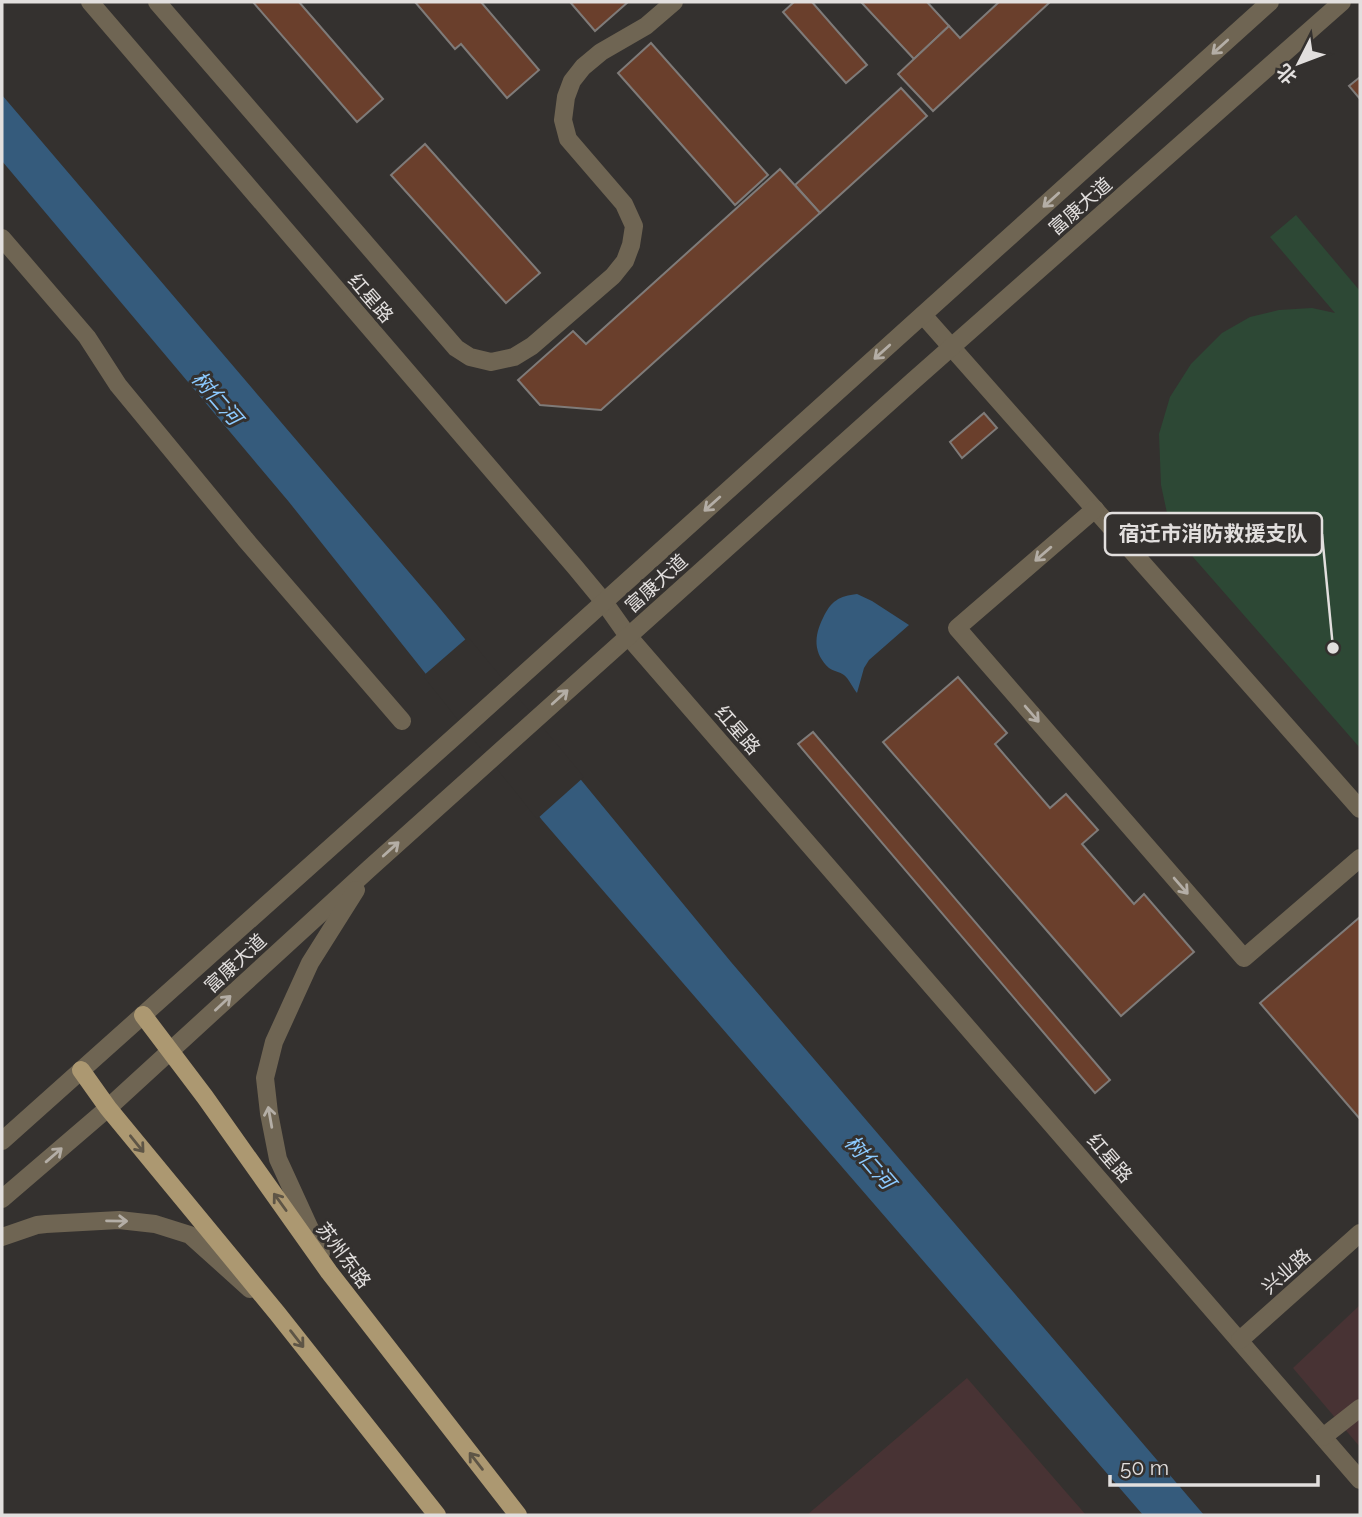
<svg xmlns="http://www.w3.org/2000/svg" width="1362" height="1517" viewBox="0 0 1362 1517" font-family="Raleway,'Noto Sans SC',sans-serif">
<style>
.industrial{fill:#483334}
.green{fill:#2d4835}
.water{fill:#355b7c}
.pier{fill:#34312f}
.building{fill:#6a3f2c;stroke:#7f7b79;stroke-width:2}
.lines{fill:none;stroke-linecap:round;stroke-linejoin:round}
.minor{stroke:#6f6553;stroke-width:18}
.major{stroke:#ac9871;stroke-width:18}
.oneway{stroke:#b4aea6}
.oneway2{stroke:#5e5546}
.labels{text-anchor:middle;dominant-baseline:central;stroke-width:6;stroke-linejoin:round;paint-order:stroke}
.street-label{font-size:19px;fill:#e2dfde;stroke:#34312f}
.water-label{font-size:21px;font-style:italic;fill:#8ccaff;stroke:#34312f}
.leader{fill:none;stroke:#e2dfde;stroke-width:2.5}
.callout-dot{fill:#e2dfde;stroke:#34312f;stroke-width:2.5}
.callout{fill:#34312f;stroke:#e2dfde;stroke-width:2.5}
.callout-label{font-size:21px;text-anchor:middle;font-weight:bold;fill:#e2dfde}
</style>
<rect width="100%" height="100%" fill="#34312f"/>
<g class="industrial">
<polygon points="1360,1305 1360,1447 1293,1368"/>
<polygon points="967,1378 1086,1515 807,1515"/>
</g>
<polygon class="green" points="1296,215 1360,291 1360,748 1179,541 1167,513 1161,485 1159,434 1170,397 1191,364 1222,333 1250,317 1279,310 1312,308 1335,313 1270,237"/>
<g class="water">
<polygon points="2,95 437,605 731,962 1204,1515 1143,1515 542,820 289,502 2,161"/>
<path d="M 857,594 L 872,601 L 909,625 L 869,660 L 864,668 L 857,693 C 853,688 849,679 844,675 C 840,672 833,671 829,668 C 813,653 814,636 823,618 C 831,601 839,596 857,594 Z"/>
</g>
<polygon class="pier" points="468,637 584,777 537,819 423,676"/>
<g class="building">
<polygon points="253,2 299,2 383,99 357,122"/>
<polygon points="415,2 481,2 539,70 507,98 461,44 455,49"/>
<polygon points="570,2 628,2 595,31"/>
<polygon points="794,2 812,2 867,65 846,83 783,12"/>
<polygon points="861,2 927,2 949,26 914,59"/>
<polygon points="999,2 1050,2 933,111 898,74 949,26 960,38"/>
<polygon points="651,43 768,175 735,205 618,73"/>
<polygon points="1360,77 1360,99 1349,86"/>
<polygon points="901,88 927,116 820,213 795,185"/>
<polygon points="425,144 540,273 506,303 391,175"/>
<polygon points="780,169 820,213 601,410 540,405 518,380 573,331 586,344"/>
<polygon points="984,413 997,428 962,458 950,442"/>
<polygon points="958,677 1007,733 995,744 1050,808 1066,794 1098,830 1082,844 1134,904 1144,894 1194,952 1121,1016 883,742"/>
<polygon points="813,732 1110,1080 1095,1093 798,744"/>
<polygon points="1360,917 1360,1119 1260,1003"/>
</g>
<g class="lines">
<g class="minor">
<polyline points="90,2 575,567 604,602 628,636 1360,1480"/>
<polyline points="157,2 456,348 470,357 491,362 514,357 532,346 613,276 625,261 631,245 634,226 624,204 568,139 563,120 566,97 572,81 583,67 601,52 646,26 674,2"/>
<polyline points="2,238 87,337 118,385 245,539 402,721"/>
<polyline points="923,315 1360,809"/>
<polyline points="1095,509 957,628 1244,958 1360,858"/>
<polyline points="2,1141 453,738 1270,2"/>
<polyline points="2,1199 108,1108 370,868 913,381 1342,2"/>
<polyline points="2,1237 37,1225 46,1224 119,1220 155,1224 190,1235 250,1289"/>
<polyline points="321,1253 278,1159 269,1113 265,1078 274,1042 310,963 356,890"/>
<polyline points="1240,1340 1360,1233"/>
<polyline points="1323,1437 1360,1408"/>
</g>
<g class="major">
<polyline points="143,1015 205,1097 329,1272 518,1515"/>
<polyline points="81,1070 108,1108 277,1313 437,1515"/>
</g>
</g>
<defs><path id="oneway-shaft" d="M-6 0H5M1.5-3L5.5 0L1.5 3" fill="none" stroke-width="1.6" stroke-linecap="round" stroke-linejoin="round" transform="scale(1.75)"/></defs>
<g class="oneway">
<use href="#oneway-shaft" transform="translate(1220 47) rotate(138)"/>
<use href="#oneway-shaft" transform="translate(1051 200) rotate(138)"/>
<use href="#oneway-shaft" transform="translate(882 352) rotate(138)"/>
<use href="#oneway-shaft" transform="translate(712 504) rotate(138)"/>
<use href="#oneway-shaft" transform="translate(1043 554) rotate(139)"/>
<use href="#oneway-shaft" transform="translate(560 697) rotate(-42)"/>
<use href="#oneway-shaft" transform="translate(1032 714) rotate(49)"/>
<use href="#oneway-shaft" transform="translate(391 849) rotate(-42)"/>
<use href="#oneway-shaft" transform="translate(1181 886) rotate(49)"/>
<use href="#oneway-shaft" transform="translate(223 1003) rotate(-43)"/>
<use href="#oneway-shaft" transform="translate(270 1117) rotate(-100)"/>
<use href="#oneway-shaft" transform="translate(54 1155) rotate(-41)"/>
<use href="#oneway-shaft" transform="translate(117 1221) rotate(1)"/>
</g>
<g class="oneway2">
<use href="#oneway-shaft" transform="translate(137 1144) rotate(51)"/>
<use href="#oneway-shaft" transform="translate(280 1202) rotate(-126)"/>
<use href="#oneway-shaft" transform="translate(297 1339) rotate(52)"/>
<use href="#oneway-shaft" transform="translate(476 1461) rotate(-128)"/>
</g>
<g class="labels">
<g class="street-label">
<text transform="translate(1080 206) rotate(-41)">富康大道</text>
<text transform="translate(371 298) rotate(49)">红星路</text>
<text transform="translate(656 583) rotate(-42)">富康大道</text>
<text transform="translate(738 730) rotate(49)">红星路</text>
<text transform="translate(235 963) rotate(-43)">富康大道</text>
<text transform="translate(1110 1158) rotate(49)">红星路</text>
<text transform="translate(344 1255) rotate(53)">苏州东路</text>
<text transform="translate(1286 1271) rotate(-41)">兴业路</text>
</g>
<g class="water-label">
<text transform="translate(217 398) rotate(49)">树仁河</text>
<text transform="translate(870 1162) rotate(49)">树仁河</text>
</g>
</g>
<path class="leader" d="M1333 648L1322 534"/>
<circle class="callout-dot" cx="1333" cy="648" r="7"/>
<rect class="callout" x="1105" y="513" width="217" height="42" rx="7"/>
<g class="callout-label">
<text x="1213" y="541">宿迁市消防救援支队</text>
</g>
<rect width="1362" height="1517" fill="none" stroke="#e2dfde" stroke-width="7"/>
<g transform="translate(1299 63) rotate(228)" stroke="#34312f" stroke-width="5" paint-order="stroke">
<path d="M0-5L12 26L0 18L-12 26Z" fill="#e2dfde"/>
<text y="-10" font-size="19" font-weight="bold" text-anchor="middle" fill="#e2dfde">北</text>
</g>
<path d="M1110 1475v10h208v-10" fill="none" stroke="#e2dfde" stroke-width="3.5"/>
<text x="1120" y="1475" font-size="21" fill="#e2dfde" stroke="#34312f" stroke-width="5" paint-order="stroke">50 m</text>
</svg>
